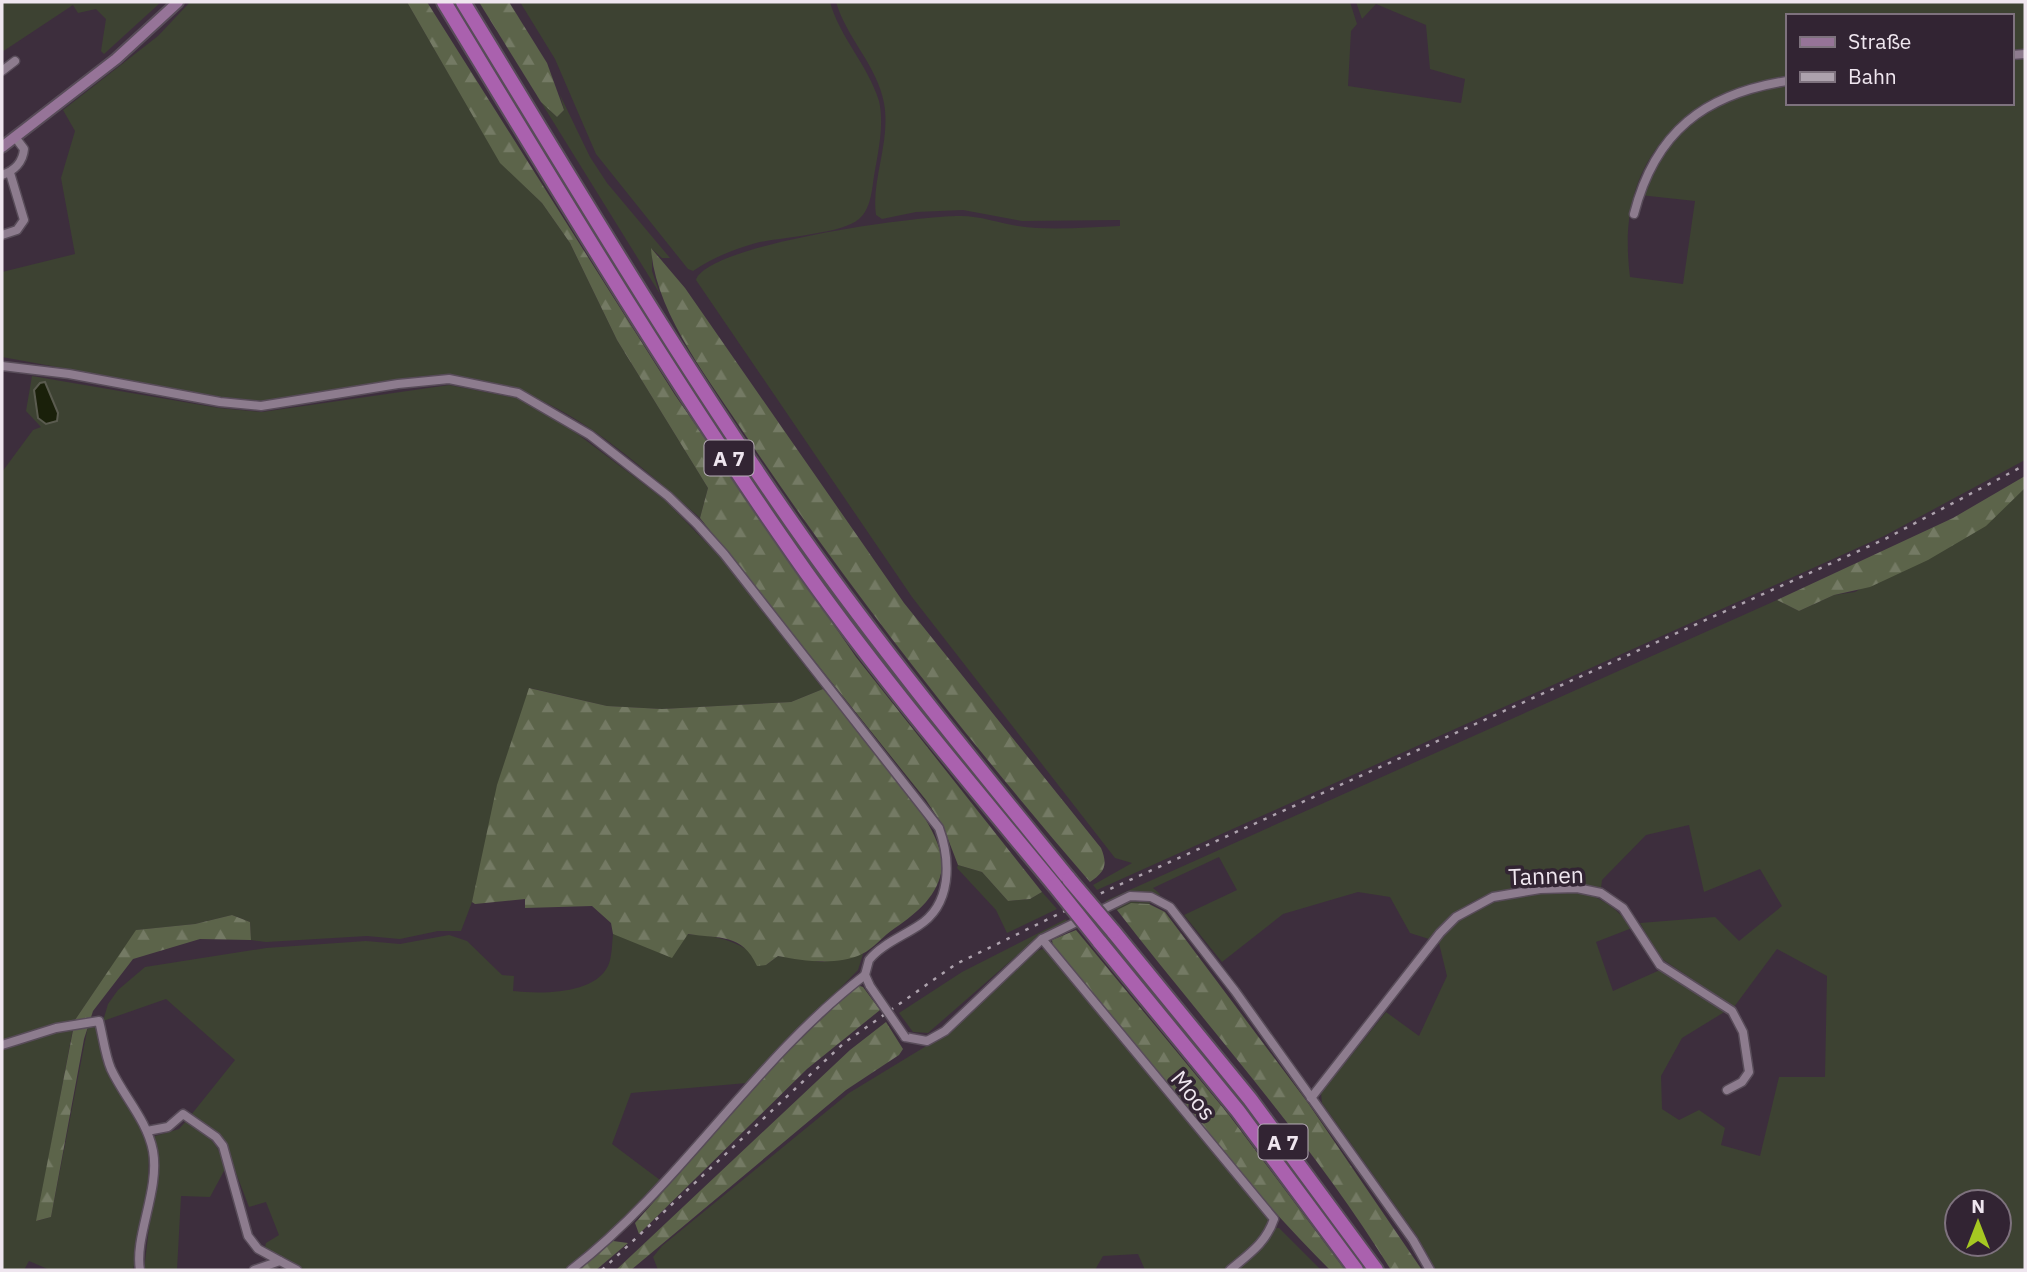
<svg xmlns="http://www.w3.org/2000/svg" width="2027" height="1272" viewBox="0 0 2027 1272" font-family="'IBM Plex Sans',sans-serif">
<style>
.grass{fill:#3d4232;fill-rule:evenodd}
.forest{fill:url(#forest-firs)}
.water{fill:#1a200a;stroke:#5a5b4f;stroke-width:2}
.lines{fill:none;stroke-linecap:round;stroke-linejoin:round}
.street-casing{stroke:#584c59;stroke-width:11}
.secondary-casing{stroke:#584c59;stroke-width:14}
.highway-casing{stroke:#584c59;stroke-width:18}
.street{stroke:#8d7c8e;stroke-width:8}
.secondary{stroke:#967498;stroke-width:10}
.highway{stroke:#aa61ae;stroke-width:14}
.rail{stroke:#ada2ad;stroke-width:2.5;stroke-dasharray:3.5 7;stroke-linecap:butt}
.street-bridge-casing{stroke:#584c59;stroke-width:11;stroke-linecap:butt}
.highway-bridge-casing{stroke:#584c59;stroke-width:18;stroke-linecap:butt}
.street-bridge{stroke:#8d7c8e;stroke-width:8}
.highway-bridge{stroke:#aa61ae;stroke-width:14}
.labels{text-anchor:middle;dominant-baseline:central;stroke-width:7;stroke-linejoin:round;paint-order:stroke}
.shield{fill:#322433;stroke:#b6acb7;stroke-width:2}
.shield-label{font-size:21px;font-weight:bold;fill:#efe6ef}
.street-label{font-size:23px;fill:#efe6ef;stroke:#322433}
</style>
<defs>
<pattern id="forest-firs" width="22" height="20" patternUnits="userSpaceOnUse" patternTransform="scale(1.75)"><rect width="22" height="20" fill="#5c644a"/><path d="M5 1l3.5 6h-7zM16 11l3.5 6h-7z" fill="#747a64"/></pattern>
</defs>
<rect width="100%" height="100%" fill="#3d2e3d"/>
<g class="grass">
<polygon points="2,2 161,2 104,54 101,51 106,19 96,9 78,13 73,5 2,52"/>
<path d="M 190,2 L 407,2 L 500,162 L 542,203 L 570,243 L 617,340 L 708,488 L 700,518 C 620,448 537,370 423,376 L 261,401 L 221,397 L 2,357 L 2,272 L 75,254 L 61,178 L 75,131 L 63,110 L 158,36 Z"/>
<path d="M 520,2 L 830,2 C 840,38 868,65 879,101 C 884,122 879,149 875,170 C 872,186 872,208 859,219 C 842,234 781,237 756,243 C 734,249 712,258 693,271 L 688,269 L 596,154 L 555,59 Z"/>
<path d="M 836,2 L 1350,2 L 1357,24 L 1351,31 L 1348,86 L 1461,103 L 1465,79 L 1430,69 L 1426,25 L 1376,4 L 1362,19 L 1356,2 L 2025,2 L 2025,51 L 2011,52 L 2011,16 L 1787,16 L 1787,78 C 1678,97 1615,162 1630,277 L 1683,284 L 1695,201 L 1640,195 C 1674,120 1709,101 1787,84 L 1787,103 L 2011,103 L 2011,57 L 2025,56 L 2025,460 L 1884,536 L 1097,890 L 1093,885 L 1132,863 L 1115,858 L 912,597 L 696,280 C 707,244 921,215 961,216 C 980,216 999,223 1018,226 C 1052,231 1087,227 1120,226 L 1120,220 L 1022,221 L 963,210 L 916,212 L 882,219 L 876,215 C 871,179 891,142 884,103 C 877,65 847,39 836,2 Z"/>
<polygon points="560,95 590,157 607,183 670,258 662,258 652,249 652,271 660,294 541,102 557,117 564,110"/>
<polygon points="32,376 219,408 262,412 449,385 517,398 551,414 665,500 720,557 823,689 791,702 662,709 607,706 530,688 472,902 461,931 438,931 400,939 367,936 266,942 251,940 250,922 232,915 195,924 137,930 75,1020 2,1041 2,472 33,430 41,427 26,411"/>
<path d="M 2025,488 L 2025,1270 L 1436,1270 L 1417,1236 L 1322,1103 L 1321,1093 L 1386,1012 L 1419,1036 L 1447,976 L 1438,939 C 1444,933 1450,925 1457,920 C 1488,895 1565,880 1601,900 C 1614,907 1623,916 1632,928 L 1596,942 L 1613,991 L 1660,970 L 1726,1011 L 1682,1038 L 1661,1076 L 1662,1109 L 1679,1120 L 1699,1110 L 1725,1128 L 1721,1145 L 1760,1156 L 1779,1077 L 1825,1077 L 1827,976 L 1777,949 L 1734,1007 L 1659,957 L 1640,923 L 1715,917 L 1739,941 L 1782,906 L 1760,869 L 1704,892 L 1689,825 L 1646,835 L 1602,880 L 1601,888 C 1554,882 1491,881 1454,915 C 1446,922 1439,932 1432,940 L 1410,933 L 1390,897 L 1358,892 L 1283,914 L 1222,962 L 1184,915 L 1237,890 L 1219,857 L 1153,888 L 1160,894 L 1149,904 L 1131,903 L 1117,910 L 1105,901 L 1777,600 L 1799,611 L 1834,595 L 1855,592 ZM 1957,1202 L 1999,1202 L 1999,1244 L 1957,1244 Z"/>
<polygon points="958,865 982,872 1008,901 1030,899 1042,892 1057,909 1007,933 996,910 957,868"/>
<polygon points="1066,919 1067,921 1030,944 928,1033 913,1032 899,1013 962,972"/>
<path d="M 613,934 C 624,937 636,935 647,935 C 694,934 731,930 766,965 L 778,956 L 822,962 L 863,954 L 858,970 L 747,1083 L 631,1093 L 612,1144 L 660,1180 L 597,1245 L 566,1270 L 303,1270 L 265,1247 L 266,1243 L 279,1235 L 266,1202 L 249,1207 L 225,1144 L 191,1115 L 235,1060 L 166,999 L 103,1021 L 108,1004 L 118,990 L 145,967 L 266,948 L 366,941 L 400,944 L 449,935 L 467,941 L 502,975 L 514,976 L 513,991 C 540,994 594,995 608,966 C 612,958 612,943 613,934 Z"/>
<path d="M 1043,949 L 1057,959 L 1268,1216 C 1270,1239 1242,1257 1226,1270 L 1145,1270 L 1138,1254 L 1103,1256 L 1095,1270 L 658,1270 L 653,1257 L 662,1246 L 849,1093 L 946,1034 L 1036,951 Z"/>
<polygon points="88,1026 98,1028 107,1068 144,1132 149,1153 147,1204 133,1270 50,1270 29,1261 24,1270 2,1270 2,1048 73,1028 37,1221 51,1217"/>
<path d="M 187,1120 C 210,1137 218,1141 225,1169 L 210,1197 L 181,1196 L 177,1270 L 144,1270 L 157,1161 L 152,1137 L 179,1129 Z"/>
<polygon points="1274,1228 1279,1228 1321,1270 1235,1270 1262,1247"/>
</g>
<g class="forest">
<polygon points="407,2 427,2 675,395 856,657 1042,892 1030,899 1008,901 982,872 958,865 943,826 926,800 700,518 708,488 617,340 570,243 542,203 500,163"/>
<polygon points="479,2 509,2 547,63 564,110 557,117 541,102"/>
<path d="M 651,248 L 685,288 L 904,603 L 1101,848 C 1108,865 1105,872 1090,882 C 967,739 851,592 746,436 C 711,382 655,313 651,248 Z"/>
<polygon points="2025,476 2025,488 1986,526 1928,560 1870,587 1834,595 1799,611 1777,600 1953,518"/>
<path d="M 529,688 L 607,706 L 662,709 L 791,702 L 823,689 C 852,724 946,823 942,867 C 939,895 917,913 895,928 C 884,935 873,949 862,954 C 837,966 804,961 778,956 L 766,965 L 757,966 C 742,933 720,939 688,934 L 672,958 L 613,934 L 611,923 L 592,906 L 525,908 L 525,899 L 475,904 L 472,902 L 497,785 Z"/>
<path d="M 1131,903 L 1149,904 L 1165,912 L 1308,1103 L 1422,1270 L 1391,1270 C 1312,1142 1209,1029 1117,910 Z"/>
<polygon points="232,915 250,922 251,940 200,939 133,959 93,1011 84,1039 51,1217 36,1221 75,1020 136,930 195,924"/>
<path d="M 1076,930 L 1229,1115 L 1345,1270 L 1330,1270 C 1230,1169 1142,1057 1053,946 L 1052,940 Z"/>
<polygon points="857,985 863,987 880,1010 807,1069 639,1234 635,1223 785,1054"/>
<polygon points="886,1022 903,1049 899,1055 846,1090 631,1270 616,1270 850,1050"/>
<polygon points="613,1241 628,1243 596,1270 575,1270"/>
</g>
<polygon class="water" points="45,382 58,413 57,421 46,424 38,418 34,390 40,383"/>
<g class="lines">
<g class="street-casing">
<g id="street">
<polyline points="2011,55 2025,54"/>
<polyline points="2,71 15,61"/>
<path d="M 2,175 C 14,171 23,162 24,149 L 15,137"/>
<path d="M 1634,214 C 1655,132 1704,94 1787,81"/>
<polyline points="2,235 17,230 24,220 10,173"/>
<path d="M 2,366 L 69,374 L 220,402 L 261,406 L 398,384 L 449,379 L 518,393 L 590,435 L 668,496 L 697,524 L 724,554 L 939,828 C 951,861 952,905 918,926 C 901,937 881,945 869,960 L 865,975 L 870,986"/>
<path d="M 1042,939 L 1274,1219 C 1266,1243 1249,1254 1230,1270"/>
<polyline points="905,1037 927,1041 945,1031 1042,939 1130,896 1151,897 1170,907 1235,991 1413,1240 1430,1270"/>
<path d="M 2,1045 L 56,1028 L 99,1021 C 103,1036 105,1055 111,1069 C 124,1097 147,1120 153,1151 C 160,1190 134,1237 140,1270"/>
<polyline points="1311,1098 1440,933 1456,917 1493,897 1540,889 1577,888 1601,893 1623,908 1660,965 1732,1011 1743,1032 1749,1072 1742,1082 1727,1090"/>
<polyline points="147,1131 168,1127 183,1114 216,1137 223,1146 248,1236 258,1249 280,1261"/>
<polyline points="254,1270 280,1261 297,1270"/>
<path d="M 571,1270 C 681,1185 754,1060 865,975"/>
</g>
</g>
<g class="secondary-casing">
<polyline id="secondary" points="2,147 116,59 178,2"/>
</g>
<g class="highway-casing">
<g id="highway">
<path d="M 444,2 C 557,188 669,376 794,555 C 874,670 966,778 1055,886"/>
<path d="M 463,2 C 574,183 682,367 805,541 C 888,658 979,768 1069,879"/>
<polyline points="1113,931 1250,1099 1376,1270"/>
<polyline points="1099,941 1238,1111 1356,1270"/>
</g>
</g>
<use href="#street" class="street"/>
<use href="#secondary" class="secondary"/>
<use href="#highway" class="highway"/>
<polyline class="rail" points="602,1270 844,1043 956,964 1110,889 1885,539 2025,465"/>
<g class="street-bridge-casing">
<polyline id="street-bridge" points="870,986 905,1037"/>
</g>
<g class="highway-bridge-casing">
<g id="highway-bridge">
<polyline points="1069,879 1113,931"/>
<polyline points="1055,886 1099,941"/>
</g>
</g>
<use href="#street-bridge" class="street-bridge"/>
<use href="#highway-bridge" class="highway-bridge"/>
</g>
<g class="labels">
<g class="shield">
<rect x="704.5" y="440.5" width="49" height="35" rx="5"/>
<rect x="1258.5" y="1124.5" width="49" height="35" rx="5"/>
</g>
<g class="shield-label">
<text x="729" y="458">A 7</text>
<text x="1283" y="1142">A 7</text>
</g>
<g class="street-label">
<text transform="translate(1546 875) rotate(-2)">Tannen</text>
<text transform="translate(1194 1095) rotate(51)">Moos</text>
</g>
</g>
<rect width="2027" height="1272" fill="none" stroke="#efe6ef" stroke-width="7"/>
<rect x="1786" y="14" width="228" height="91" fill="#322433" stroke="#7e727e" stroke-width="2"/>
<rect x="1800" y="37" width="35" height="10" fill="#967498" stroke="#7e727e" stroke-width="2"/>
<text x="1848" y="49" font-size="21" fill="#efe6ef">Straße</text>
<rect x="1800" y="72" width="35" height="10" fill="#ada2ad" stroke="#7e727e" stroke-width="2"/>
<text x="1848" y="84" font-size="21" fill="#efe6ef">Bahn</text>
<g transform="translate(1978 1223)"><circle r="33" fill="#322433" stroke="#7e727e" stroke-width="2"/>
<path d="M0-5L12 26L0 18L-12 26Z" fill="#a6c822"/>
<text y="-10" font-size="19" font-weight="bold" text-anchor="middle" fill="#efe6ef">N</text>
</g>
</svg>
